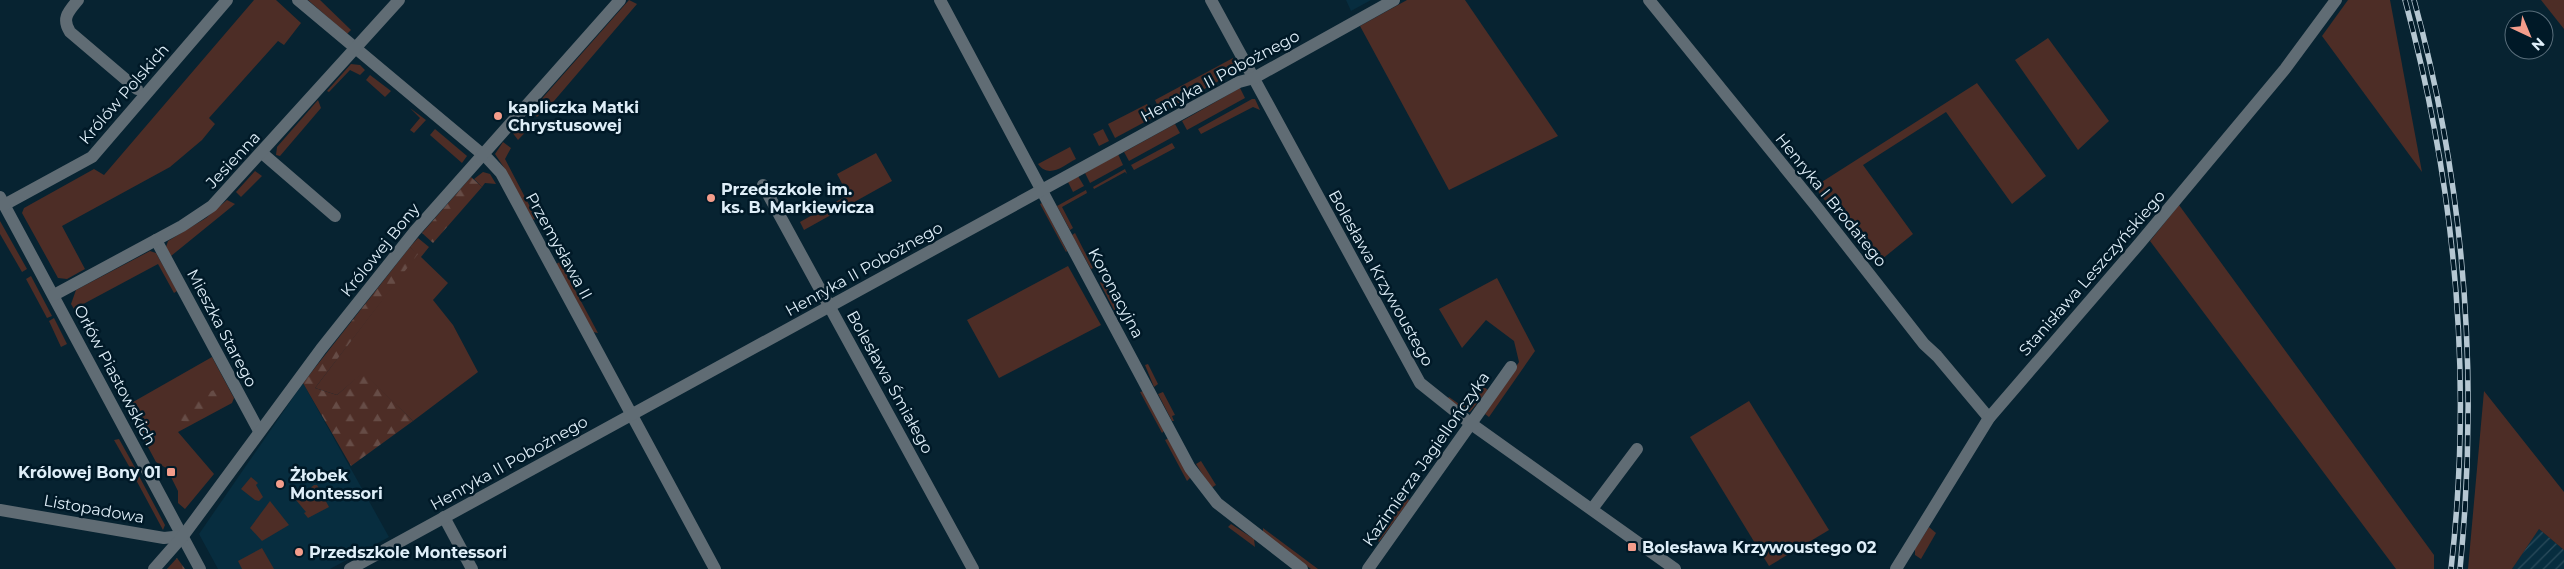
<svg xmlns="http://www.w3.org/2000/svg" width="2564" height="569" viewBox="0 0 2564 569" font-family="Montserrat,sans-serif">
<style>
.built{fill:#072d3f}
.industrial{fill:url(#industrial-furrows)}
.green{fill:#4d2d26}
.forest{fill:url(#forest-firs)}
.cemetery{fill:url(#cemetery-stones)}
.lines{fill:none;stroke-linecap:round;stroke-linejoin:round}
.minor{stroke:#606c74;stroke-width:12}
.rail-casing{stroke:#b5c7d2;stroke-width:5.5}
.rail{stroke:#001927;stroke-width:4;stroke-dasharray:11;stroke-linecap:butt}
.poi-dot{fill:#f49d8b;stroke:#001927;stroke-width:2}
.labels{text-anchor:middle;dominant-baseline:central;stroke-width:5;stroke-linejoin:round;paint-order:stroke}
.street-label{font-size:16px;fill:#deeef8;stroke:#001927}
.poi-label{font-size:16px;font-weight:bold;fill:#deeef8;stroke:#001927;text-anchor:start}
</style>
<defs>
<pattern id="industrial-furrows" width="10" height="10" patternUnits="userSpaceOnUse" patternTransform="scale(1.25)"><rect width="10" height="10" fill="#072d3f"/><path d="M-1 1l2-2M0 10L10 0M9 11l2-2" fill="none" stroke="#2b4c5c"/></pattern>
<pattern id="forest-firs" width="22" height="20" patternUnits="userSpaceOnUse" patternTransform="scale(1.25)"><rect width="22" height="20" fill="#4d2d26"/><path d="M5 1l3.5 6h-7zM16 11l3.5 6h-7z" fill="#664c46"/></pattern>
<pattern id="cemetery-stones" width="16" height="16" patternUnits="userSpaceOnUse" patternTransform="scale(1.25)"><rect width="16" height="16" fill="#4d2d26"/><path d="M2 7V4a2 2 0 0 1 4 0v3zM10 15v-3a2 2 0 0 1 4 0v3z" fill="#664c46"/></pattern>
</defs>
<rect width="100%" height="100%" fill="#072331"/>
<g class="built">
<polygon points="1346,0 1371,0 1351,11"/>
<polygon points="303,383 389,537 330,569 218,569 199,534"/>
</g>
<polygon class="industrial" points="2539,529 2564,550 2564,569 2512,569"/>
<g class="green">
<polygon points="254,0 276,0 301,23 284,45 278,41 209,118 215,124 202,140 170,167 62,226 85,269 67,279 58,278 22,213 24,208 94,169 104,175"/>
<polygon points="308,0 320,0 351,30 347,34"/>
<polygon points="629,0 637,4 542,115 540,114 537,117 531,111"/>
<polygon points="1407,0 1465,0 1558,136 1449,190 1360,26"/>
<polygon points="2348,0 2390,0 2422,172 2322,36"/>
<polygon points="2541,0 2564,0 2564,29"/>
<polygon points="2048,38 2109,121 2078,150 2015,60"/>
<polygon points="1233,58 1235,72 1161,113 1155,100"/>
<polygon points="351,64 360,65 365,70 360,75 350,70 329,92 327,91"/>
<polygon points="370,75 391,91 385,97 366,80"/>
<polygon points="1977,83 2046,176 2012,204 1946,112 1863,165 1913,234 1876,264 1819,193 1817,185"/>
<polygon points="1240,88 1245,98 1187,130 1182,121"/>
<polygon points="1252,99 1255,99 1260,110 1253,107 1201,134 1198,129"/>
<polygon points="318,100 321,108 280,156 276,155 277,147"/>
<polygon points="1147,104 1154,117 1115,138 1108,124"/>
<polygon points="410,108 426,120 414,133 410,130 420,118"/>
<polygon points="523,120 533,124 518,140 512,132"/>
<polygon points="1175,124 1180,133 1129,161 1124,152"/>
<polygon points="435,129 467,156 462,163 430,135"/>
<polygon points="1103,129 1109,141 1099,146 1093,134"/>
<polygon points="503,142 511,148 505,159 537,220 532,219 503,166 495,154"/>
<polygon points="1172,143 1175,148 1134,170 1131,165"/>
<path d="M 1070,147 L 1076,159 C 1063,166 1049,179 1038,164 Z"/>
<polygon points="876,153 892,181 804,230 800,222 848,195 837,174"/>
<polygon points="1118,154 1123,165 1090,183 1085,173"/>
<polygon points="1125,169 1127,174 1125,172 1094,189 1093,187"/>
<polygon points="255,171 262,176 241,197 236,192"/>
<polygon points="483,172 490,174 496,184 485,183 482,187 474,179"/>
<polygon points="1078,176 1084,186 1073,192 1068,182"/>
<polygon points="1086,190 1087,193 1062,207 1073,228 1070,230 1057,206"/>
<polygon points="227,200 235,204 171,256 166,247 168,241 206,218"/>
<polygon points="1042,203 1067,251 1066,252 1040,204"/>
<polygon points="2179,205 2434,555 2434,569 2396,569 2150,241"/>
<polygon points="0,221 27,269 22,272 0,234"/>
<polygon points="1075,233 1093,268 1091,269 1072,235"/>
<polygon points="418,238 429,247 421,257 448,283 433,300 453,325 478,372 413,421 363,373 337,395 315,388 417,254 410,247"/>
<polygon points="150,251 156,253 177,291 174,293 158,264 74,309 71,304 76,290"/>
<polygon points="560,262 598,333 593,332 556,264"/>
<polygon points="1068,266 1101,325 999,378 967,320"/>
<polygon points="31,276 52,316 47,318 26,279"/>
<polygon points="1497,278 1535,351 1489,417 1485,414 1519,362 1514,341 1486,320 1462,348 1439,309"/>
<polygon points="1103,279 1120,310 1114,310 1100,283"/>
<polygon points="54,318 67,344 61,347 49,321"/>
<polygon points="212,357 234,398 232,403 178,432 214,474 185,509 178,503 178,491 171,477 175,475 170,466 166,468 156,462 126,406"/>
<polygon points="1148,364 1158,384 1154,387 1145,365"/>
<polygon points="1480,384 1488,390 1470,412 1464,411 1447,399 1449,397 1459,404 1465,403"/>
<polygon points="1144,391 1164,431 1162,433 1140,392"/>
<polygon points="2484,391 2564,492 2564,550 2539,529 2512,569 2468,569"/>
<polygon points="1163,392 1175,415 1172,416 1174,421 1172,421 1158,394"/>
<polygon points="1749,401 1829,530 1769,566 1690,437"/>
<polygon points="1169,438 1191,477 1187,481 1165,440"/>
<polygon points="119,439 138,473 134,475 114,440"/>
<polygon points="1201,461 1216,485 1211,488 1196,464"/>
<polygon points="139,476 165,525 163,530 135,478"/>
<polygon points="251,477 258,483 256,485 263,497 259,501 255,500 241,489"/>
<polygon points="314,485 317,485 329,507 308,518 304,513 306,512 296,500"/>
<polygon points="1407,496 1409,501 1379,542 1377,540"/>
<polygon points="270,501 289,525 262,541 250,528"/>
<polygon points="1231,524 1254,539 1255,547 1228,527"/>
<polygon points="1929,527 1936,533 1921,559 1915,555 1915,549"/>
<polygon points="1263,528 1318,569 1311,569 1263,533"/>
<polygon points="262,548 274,569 242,569 238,561"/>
</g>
<g class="forest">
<polygon points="471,177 482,187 433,243 422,233"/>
<polygon points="410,247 418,254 315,388 337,395 363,372 413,421 351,466 303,383"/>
<path d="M 216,389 L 221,398 C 217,411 193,427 180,420 L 179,409 L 185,403 Z"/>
</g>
<polygon class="cemetery" points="177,558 185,569 167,569"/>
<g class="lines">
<g class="minor">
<path d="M 78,0 C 69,11 61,18 70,32 L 137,89"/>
<polyline points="298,0 488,159 501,173 715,569"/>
<polyline points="940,0 1190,468 1217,503 1302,569"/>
<polyline points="1211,0 1420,383 1470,423 1675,569"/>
<polyline points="1649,0 1816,206 1924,344 1937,356 1989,418"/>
<polyline points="262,153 335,216"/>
<polyline points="763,185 973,569"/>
<polyline points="0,197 200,569"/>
<polyline points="4,205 92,157 227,0"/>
<polyline points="156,240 259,431"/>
<polyline points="54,295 182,226 212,206 399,0"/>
<polyline points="1592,509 1637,449"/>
<polyline points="0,510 164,538 183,536"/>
<polyline points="444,517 472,569"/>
<polyline points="154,569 183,536 321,349 415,231 620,0"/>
<polyline points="350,569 1239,82 1254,78 1394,0"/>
<polyline points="1368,569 1511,367"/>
<polyline points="1896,569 1989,418 2139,244 2285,69 2336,0"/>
</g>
<g class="rail-casing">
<g id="rail">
<path d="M 2405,0 C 2455,185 2473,378 2451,569"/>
<path d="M 2414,0 C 2465,186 2479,377 2460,569"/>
</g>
</g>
<use href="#rail" class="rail"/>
</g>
<g class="poi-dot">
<circle cx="498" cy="116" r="5"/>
<circle cx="711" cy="198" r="5"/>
<rect x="166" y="467" width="10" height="10" rx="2.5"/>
<circle cx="280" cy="484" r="5"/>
<rect x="1627" y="542" width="10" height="10" rx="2.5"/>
<circle cx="299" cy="552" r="5"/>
</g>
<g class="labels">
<g class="street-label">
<text transform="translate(1220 76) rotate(-28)">Henryka II Pobożnego</text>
<text transform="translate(124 94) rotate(-49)">Królów Polskich</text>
<text transform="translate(233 160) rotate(-47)">Jesienna</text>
<text transform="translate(1831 200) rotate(51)">Henryka I Brodatego</text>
<text transform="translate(559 246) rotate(61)">Przemysława II</text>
<text transform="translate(380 250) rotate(-51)">Królowej Bony</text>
<text transform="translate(864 269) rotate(-29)">Henryka II Pobożnego</text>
<text transform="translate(2092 273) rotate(-49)">Stanisława Leszczyńskiego</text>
<text transform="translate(1381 278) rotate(61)">Bolesława Krzywoustego</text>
<text transform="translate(1116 293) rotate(62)">Koronacyjna</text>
<text transform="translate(222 328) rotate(62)">Mieszka Starego</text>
<text transform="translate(115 375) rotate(62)">Orłów Piastowskich</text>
<text transform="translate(890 382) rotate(61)">Bolesława Śmiałego</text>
<text transform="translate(1426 459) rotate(-55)">Kazimierza Jagiellończyka</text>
<text transform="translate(509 463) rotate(-29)">Henryka II Pobożnego</text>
<text transform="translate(94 509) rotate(10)">Listopadowa</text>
</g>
<g class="poi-label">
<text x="508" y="107">kapliczka Matki<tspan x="508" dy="18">Chrystusowej</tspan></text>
<text x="721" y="189">Przedszkole im.<tspan x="721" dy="18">ks. B. Markiewicza</tspan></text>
<text x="161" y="472" text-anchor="end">Królowej Bony 01</text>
<text x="290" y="475">Żłobek<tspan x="290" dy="18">Montessori</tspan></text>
<text x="1642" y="547">Bolesława Krzywoustego 02</text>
<text x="309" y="552">Przedszkole Montessori</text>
</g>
</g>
<g transform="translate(2529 35) rotate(136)"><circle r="24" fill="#001927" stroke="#596e7b"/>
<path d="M0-4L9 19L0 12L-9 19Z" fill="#f49d8b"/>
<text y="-8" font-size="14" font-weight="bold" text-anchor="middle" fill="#deeef8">N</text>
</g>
</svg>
